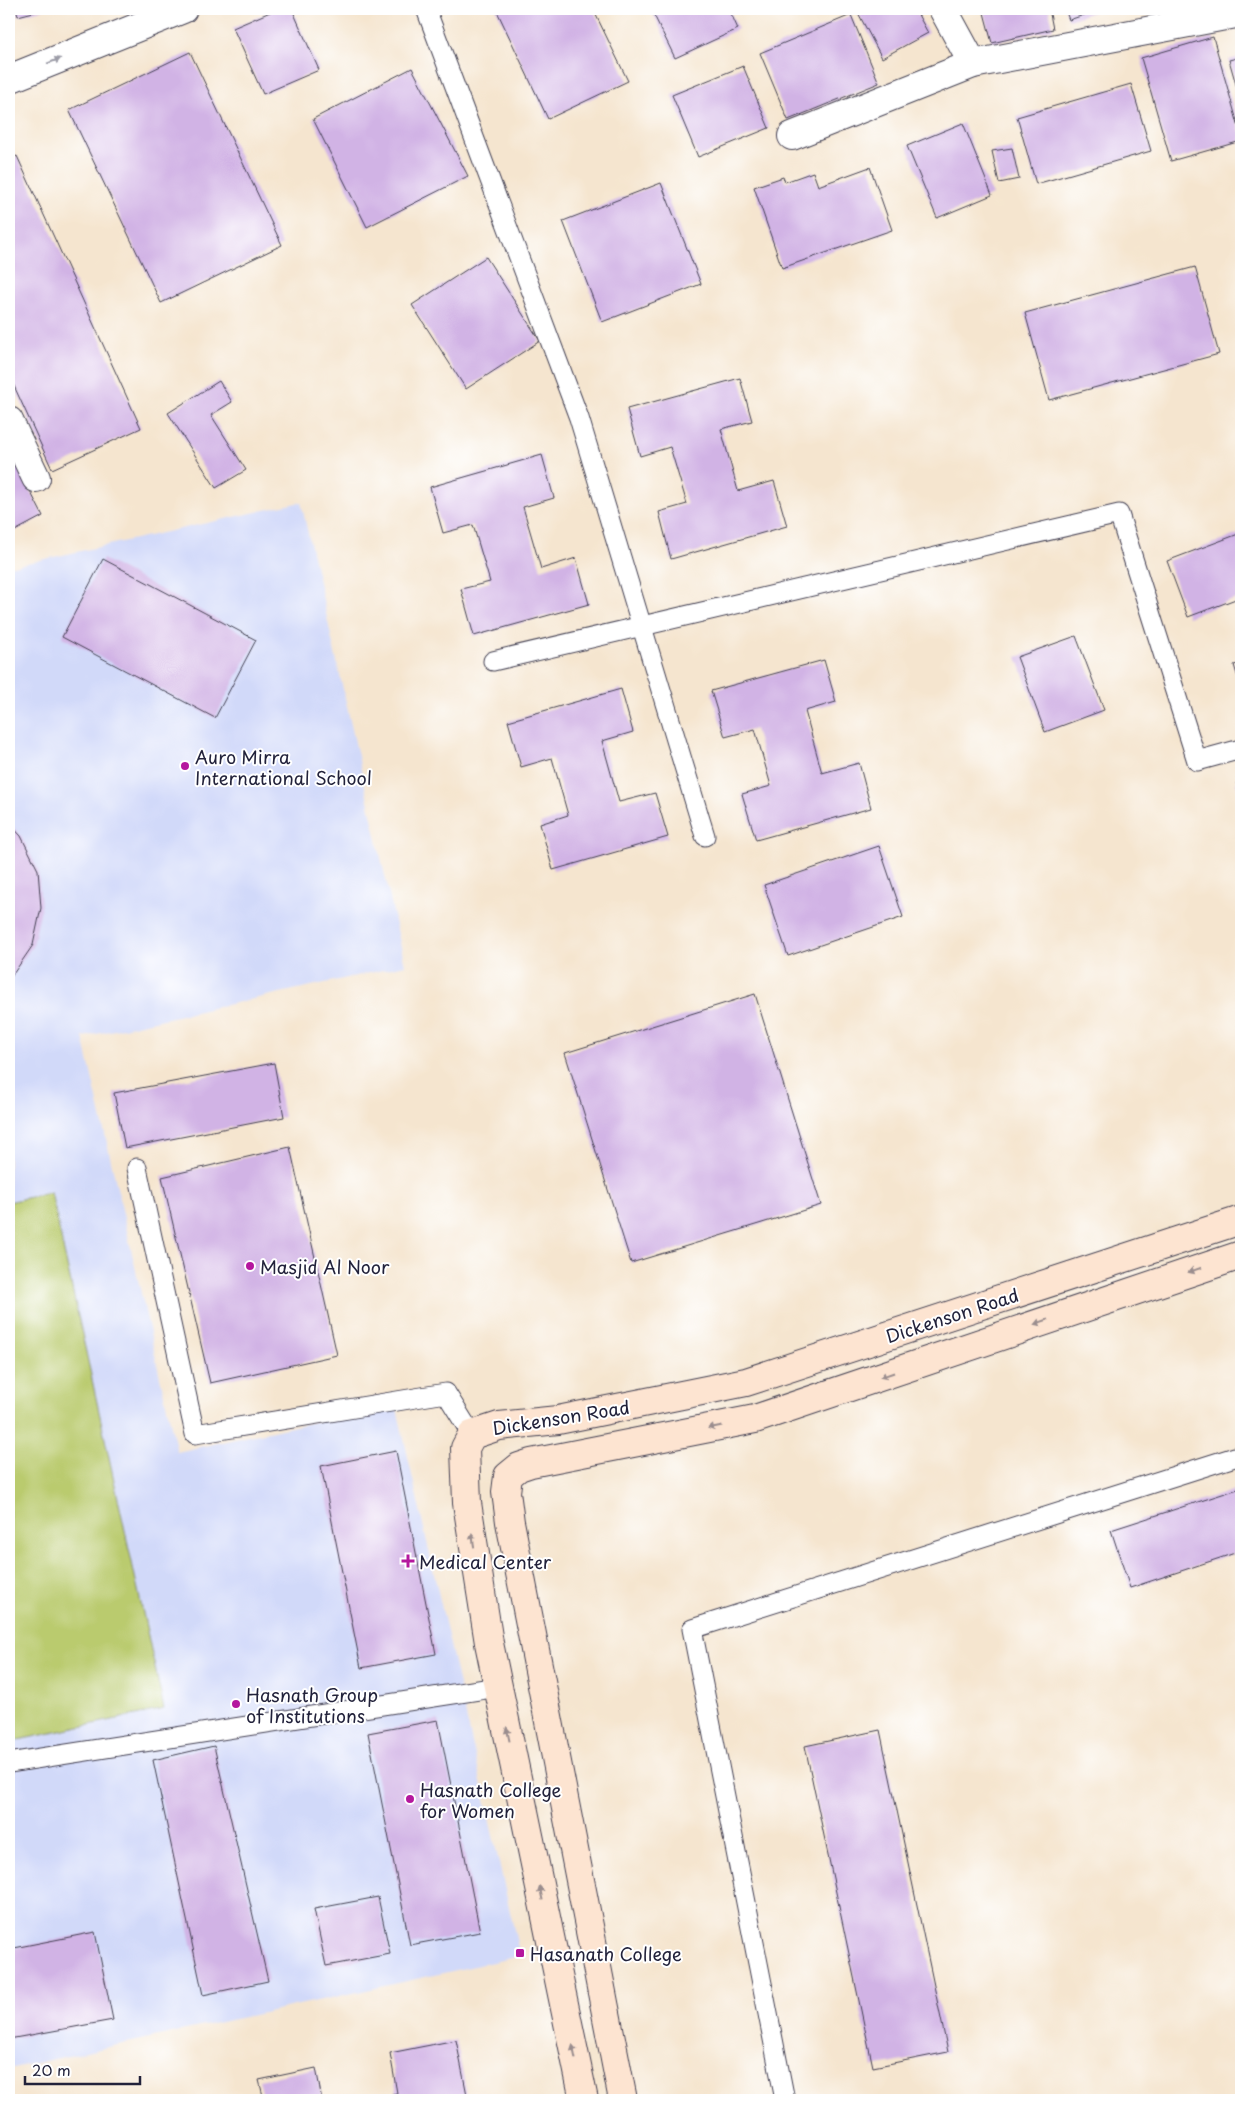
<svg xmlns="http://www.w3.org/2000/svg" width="1250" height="2109" viewBox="0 0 1250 2109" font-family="'Playpen Sans',sans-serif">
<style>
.built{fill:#d1d9f9}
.green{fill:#bacb6e;stroke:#6e7654}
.building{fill:#d1b3e5}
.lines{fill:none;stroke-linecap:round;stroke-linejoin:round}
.lane-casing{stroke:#423f51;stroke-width:21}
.street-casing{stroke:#423f51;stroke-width:30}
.secondary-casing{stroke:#423f51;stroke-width:30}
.lane{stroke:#fff;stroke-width:19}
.street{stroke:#fff;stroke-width:28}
.secondary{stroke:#fde4d1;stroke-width:28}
.oneway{fill:#9c9ca7}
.oneway2{fill:#9a8d8e}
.poi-dot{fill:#b5179e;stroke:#fff;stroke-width:2}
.labels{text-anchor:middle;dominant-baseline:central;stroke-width:4;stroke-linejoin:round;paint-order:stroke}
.poi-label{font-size:18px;fill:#22223b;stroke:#fff;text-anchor:start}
.street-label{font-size:18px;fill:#22223b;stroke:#fff}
</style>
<rect width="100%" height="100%" fill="#fff"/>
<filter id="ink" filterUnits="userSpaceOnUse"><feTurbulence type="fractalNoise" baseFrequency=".02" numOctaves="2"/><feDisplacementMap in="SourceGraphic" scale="10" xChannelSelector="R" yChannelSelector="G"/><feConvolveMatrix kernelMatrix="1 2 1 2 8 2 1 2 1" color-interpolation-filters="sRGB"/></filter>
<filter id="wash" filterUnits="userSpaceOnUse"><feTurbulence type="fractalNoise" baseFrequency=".0096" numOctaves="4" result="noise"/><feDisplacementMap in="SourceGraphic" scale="20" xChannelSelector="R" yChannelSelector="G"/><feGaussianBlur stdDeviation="1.12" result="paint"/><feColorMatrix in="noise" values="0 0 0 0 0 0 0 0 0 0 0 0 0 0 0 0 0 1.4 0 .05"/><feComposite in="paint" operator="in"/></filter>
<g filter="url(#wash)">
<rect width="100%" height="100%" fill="#f5e5cf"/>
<polygon class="built" points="301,502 405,965 83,1037 177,1452 396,1404 520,1956 9,2069 9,567"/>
<polygon class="green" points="51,1192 164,1709 9,1742 9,1202"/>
<g id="blocks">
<g class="building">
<polygon points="16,9 45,9 18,16"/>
<polygon points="277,9 292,9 319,70 263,94 233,28"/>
<polygon points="496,9 593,9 628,81 548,119"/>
<polygon points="651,9 729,9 738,29 675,58"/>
<polygon points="856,9 915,9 928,33 882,58"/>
<polygon points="983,9 1049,9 1053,29 992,43"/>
<polygon points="1065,9 1102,9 1069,20"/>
<polygon points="851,15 879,83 788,120 760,53"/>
<polygon points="1213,37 1241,135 1241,141 1171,161 1141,58"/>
<polygon points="190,52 282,245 161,303 69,110"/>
<polygon points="1241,57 1241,102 1229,60"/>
<polygon points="743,66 769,128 698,157 672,95"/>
<polygon points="412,68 468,176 367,227 313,119"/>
<polygon points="1131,84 1151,151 1036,184 1017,117"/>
<polygon points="963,123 992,195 937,218 907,146"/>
<polygon points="1012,148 1019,179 999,183 992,151"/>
<polygon points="17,156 141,428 52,469 9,375 9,159"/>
<polygon points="870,167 892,230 782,268 754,187 783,177 785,182 813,172 818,186"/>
<polygon points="661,183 701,284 602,322 563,221"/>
<polygon points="486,257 540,341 466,389 412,305"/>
<polygon points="1195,267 1219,354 1049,400 1025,313"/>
<polygon points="740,378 752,421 721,429 738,491 774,481 787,526 671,559 659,512 687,504 670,447 640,456 627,409"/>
<polygon points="219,381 232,402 211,415 246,470 216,488 168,413"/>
<polygon points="9,450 43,516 13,532 9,524"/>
<polygon points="542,455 554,498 523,507 541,569 576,558 589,604 474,636 461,589 490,582 473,525 443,533 430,487"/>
<polygon points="1241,533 1241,597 1188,617 1167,561"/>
<polygon points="103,559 256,640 215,718 62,637"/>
<polygon points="1076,636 1104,710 1045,732 1017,657"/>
<polygon points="824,660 836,702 805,711 822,773 859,763 871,808 756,840 742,794 771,786 755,729 725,737 711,691"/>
<polygon points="1241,663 1241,688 1234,665"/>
<polygon points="621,689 633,732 602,741 619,802 655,793 668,837 553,870 540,824 568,815 552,758 521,767 508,721"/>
<polygon points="1241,781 1241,798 1236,783"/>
<polygon points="9,823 21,836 38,870 41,908 33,945 9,980"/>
<polygon points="879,846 903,917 788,956 764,885"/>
<polygon points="755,994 821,1205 631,1263 565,1053"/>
<polygon points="274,1063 284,1117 125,1148 114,1093"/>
<polygon points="290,1147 337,1355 210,1383 162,1177"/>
<polygon points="396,1451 436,1654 361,1668 321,1466"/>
<polygon points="1241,1488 1241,1551 1130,1588 1111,1530"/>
<polygon points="438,1720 480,1932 410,1945 368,1733"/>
<polygon points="880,1730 948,2052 873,2067 805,1746"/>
<polygon points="214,1746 268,1981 203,1995 153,1760"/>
<polygon points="378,1897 390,1954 326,1966 314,1909"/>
<polygon points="95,1932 113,2020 9,2039 9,1949"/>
<polygon points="456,2040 468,2100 367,2100 397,2093 390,2053"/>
<polygon points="316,2068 322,2100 264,2100 259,2080"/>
</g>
</g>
</g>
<g filter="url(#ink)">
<use href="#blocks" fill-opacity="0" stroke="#423f51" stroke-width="1"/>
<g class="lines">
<g class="lane-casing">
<g id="lane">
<polyline points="426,9 579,418 705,836"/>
<polyline points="493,661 1119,514 1197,761 1241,749"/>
<polyline points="137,1168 195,1434 446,1393 472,1435"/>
<polyline points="9,1763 498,1687"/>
<polyline points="785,2100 692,1629 1241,1455"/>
</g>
</g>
<g class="street-casing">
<g id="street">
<polyline points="943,9 973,64"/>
<polyline points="9,79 183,9"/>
<polyline points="792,136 973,64 1241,13"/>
<polyline points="9,421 36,478"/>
</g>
</g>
<g class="secondary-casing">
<g id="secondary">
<polyline points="584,2100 489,1643 467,1503 465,1448 472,1435 499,1426 558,1420 746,1382 1241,1220"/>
<polyline points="623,2100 510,1522 506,1492 508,1476 519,1467 531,1463 755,1419 1241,1255"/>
</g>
</g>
<use href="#lane" class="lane"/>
<use href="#street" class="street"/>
<use href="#secondary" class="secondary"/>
</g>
<defs><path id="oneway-solid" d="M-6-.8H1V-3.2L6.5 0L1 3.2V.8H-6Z" transform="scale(1.25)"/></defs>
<use class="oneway" href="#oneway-solid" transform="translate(54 61) rotate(-21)"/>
<g class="oneway2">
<use href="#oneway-solid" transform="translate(1195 1270) rotate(161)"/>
<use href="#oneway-solid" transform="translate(1041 1322) rotate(161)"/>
<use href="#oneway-solid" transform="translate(887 1375) rotate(161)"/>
<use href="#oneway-solid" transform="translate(715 1427) rotate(169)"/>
<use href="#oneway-solid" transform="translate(473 1540) rotate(-99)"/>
<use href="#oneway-solid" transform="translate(508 1734) rotate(-102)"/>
<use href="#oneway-solid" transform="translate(541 1893) rotate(-102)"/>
<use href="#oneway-solid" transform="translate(574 2052) rotate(-102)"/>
</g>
</g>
<g class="poi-dot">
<circle cx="185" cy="766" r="5"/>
<circle cx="250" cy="1266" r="5"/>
<path d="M405.5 1553.5h5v5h5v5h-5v5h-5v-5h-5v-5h5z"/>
<circle cx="236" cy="1704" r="5"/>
<circle cx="410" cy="1799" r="5"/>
<rect x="515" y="1948" width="10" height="10" rx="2.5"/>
</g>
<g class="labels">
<g class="poi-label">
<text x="195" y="756">Auro Mirra<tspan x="195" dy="21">International School</tspan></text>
<text x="260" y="1266">Masjid Al Noor</text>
<text x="419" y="1561">Medical Center</text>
<text x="246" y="1694">Hasnath Group<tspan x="246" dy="21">of Institutions</tspan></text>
<text x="420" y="1789">Hasnath College<tspan x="420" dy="21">for Women</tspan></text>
<text x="530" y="1953">Hasanath College</text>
</g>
<g class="street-label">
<text transform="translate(952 1315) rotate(-18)">Dickenson Road</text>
<text transform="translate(561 1417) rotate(-9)">Dickenson Road</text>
</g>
</g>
<rect width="1250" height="2109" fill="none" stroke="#fff" stroke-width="30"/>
<path d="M25 2076v8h115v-8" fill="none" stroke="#22223b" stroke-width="2.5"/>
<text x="32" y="2076" font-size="15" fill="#22223b" stroke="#ffffff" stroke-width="4" paint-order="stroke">20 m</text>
</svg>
